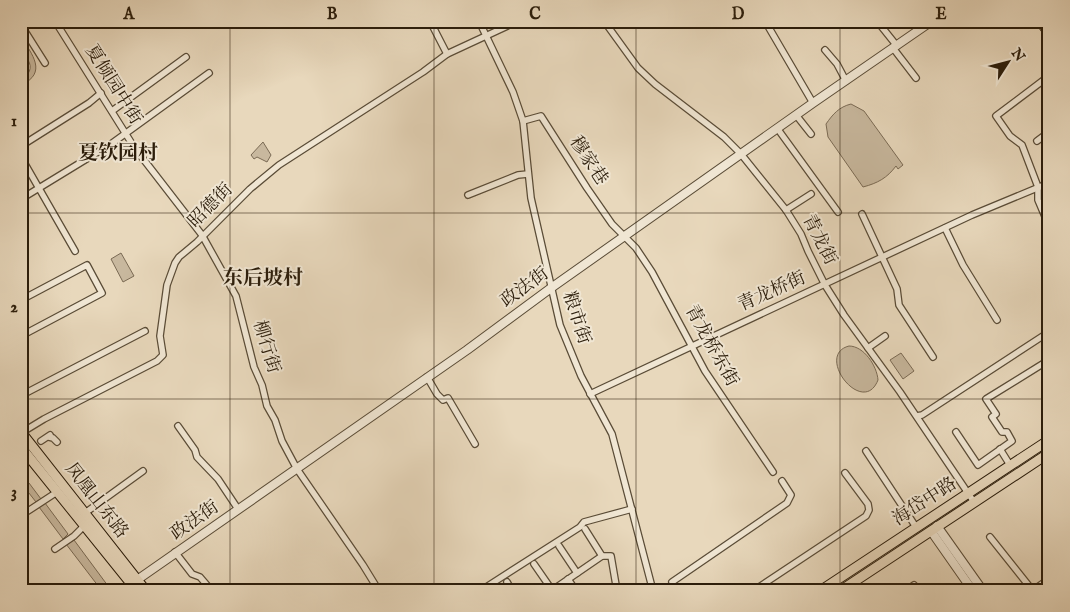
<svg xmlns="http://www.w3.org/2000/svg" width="1070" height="612" viewBox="0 0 1070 612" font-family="'IM FELL English','Noto Serif SC',serif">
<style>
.green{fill:#c8b89e;stroke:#7a6a54}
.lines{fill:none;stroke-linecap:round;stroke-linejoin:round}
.minor-casing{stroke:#5a4c37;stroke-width:8}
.tertiary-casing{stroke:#5a4c37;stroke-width:10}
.primary-casing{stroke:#2b1d0b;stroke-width:11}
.minor{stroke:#f0e6d3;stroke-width:5.5}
.tertiary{stroke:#f0e6d3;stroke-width:8}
.primary{stroke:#e8d8bc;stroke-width:9}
.grid{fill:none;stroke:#2b1d0b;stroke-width:1;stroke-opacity:0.55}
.labels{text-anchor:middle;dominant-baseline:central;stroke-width:4;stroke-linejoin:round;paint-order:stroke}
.street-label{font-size:18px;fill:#2b1d0b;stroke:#f0e6d3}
.quarter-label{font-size:20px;font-weight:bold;fill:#2b1d0b;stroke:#f0e6d3}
.neatline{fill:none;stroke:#2b1d0b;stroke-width:2}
.grid-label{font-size:16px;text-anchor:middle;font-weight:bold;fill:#2b1d0b}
</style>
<rect width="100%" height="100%" fill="#e8d8bc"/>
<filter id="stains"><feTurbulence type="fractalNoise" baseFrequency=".004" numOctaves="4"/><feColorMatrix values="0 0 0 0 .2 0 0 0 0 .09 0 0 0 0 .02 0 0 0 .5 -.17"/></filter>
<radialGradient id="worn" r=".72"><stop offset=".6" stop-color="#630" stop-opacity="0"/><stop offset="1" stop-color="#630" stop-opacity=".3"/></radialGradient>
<g class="green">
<path d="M 21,37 C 32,54 48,73 21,85 L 21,80 C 29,75 33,68 28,60 L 21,64 Z"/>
<path d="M 851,104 L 864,111 L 903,165 L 898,169 L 896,166 C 887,178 878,183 863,187 L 828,137 L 826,124 C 833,114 839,107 851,104 Z"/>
<polygon points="263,142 271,155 267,162 257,157 254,159 251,155"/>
<polygon points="121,253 134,276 123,282 111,259"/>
<path d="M 849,346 C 864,346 877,366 878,380 C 863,418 814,355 849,346 Z"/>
<polygon points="901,353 914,371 903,379 890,360"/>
<polygon points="29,483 41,499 36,502 25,488"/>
<polygon points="45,503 68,534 63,539 39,507"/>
<polygon points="74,540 111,590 110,591 102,591 66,544"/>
</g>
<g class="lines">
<g class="minor-casing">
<g id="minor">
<polyline points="55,21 134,147 202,235 236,296 254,367 262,385 267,406 275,420 282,441 297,469 363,565 379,591"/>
<polyline points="430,21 447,54"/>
<polyline points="479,21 513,92 523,121 531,198 560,325 581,376 612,434 653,591"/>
<polyline points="604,21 638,68 655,84 724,137 741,154 786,210 801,234 808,251 825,285 844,315 900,392 974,502"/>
<polyline points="765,21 813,103"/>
<polyline points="877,21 897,46"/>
<polyline points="21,25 45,63"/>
<polyline points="893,48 916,78"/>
<polyline points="825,50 837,64 846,81"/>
<polyline points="1049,76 996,116 1010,136 1022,145 1038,187 1038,200 1049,226"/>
<polyline points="112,111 186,57"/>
<polyline points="796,115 811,134"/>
<polyline points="523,121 541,116 587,188 612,224 636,248 652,272 705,371 773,472"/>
<polyline points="777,128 838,212"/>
<polyline points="1037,141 1049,132"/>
<polyline points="21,146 89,103 101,93"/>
<polyline points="21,157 75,251"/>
<polyline points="468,195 518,175 528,174"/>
<polyline points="21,199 111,144 209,73"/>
<polyline points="786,210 811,194"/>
<polyline points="862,214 897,289 899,305 933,357"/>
<polyline points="945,228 963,265 997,320"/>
<polyline points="21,300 87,265 102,293 21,336"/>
<polyline points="868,348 885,336"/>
<polyline points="427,377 437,394 443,400 448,398 475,444"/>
<polyline points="24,394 145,331"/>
<polyline points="590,394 972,215 1049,183"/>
<polyline points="917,416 922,415 1049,332"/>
<polyline points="178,426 195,450 197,457 218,479 238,509"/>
<polyline points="956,432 978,465 1012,441 1007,432 1002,432 992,417 996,414 986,399 1049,360"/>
<polyline points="21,433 44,419 157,361 163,355 160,336 167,285 175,263 179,257 197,242 250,189 279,165 423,72 447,54 518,21"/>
<polyline points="49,437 53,438 57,442"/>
<polyline points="41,441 50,435"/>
<polyline points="1000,449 1010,465"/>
<polyline points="866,451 916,527"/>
<polyline points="28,511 57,492"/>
<polyline points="85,513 143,471"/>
<polyline points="585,529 602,556 611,556 617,591"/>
<polyline points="990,537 1033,591"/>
<polyline points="559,546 577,573"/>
<polyline points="55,549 74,536 84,526"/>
<polyline points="175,552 192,574 200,577 212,591"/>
<polyline points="534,564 552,590"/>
<polyline points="568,579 576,591"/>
<polyline points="507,582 512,591"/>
<polyline points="672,582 787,503 791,495 782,481"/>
<polyline points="122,591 132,583"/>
<polyline points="480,591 580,527 584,522 632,509"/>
<polyline points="551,591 602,556"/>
<polyline points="753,591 866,516 869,510 868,504 845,473"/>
<polyline points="906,591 914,585"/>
<polyline points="1032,591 1049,579"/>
</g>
</g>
<g class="tertiary-casing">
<g id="tertiary">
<polyline points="937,526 983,591"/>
<polyline points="931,531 973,591"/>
<polyline points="137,580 467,350 551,288 813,103 932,21"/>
</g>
</g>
<g class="primary-casing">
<g id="primary">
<polyline points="1040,21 1049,33"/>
<polyline points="21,432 146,591"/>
<polyline points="21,447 137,591"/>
<polyline points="820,591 1049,440"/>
<polyline points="840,591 1049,453"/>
</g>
</g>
<use href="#minor" class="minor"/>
<use href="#tertiary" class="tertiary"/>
<use href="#primary" class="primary"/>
</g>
<path class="grid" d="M 230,21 L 230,591M 434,21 L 434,591M 636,21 L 636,591M 840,21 L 840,591M 21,213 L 1049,213M 21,399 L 1049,399"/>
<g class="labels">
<g class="street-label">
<text transform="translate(113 85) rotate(58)">夏倾园中街</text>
<text transform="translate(588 161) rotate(57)">穆家巷</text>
<text transform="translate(211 206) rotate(-45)">昭德街</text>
<text transform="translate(819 240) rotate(63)">青龙街</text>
<text transform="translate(525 288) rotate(-36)">政法街</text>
<text transform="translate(772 292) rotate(-24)">青龙桥街</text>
<text transform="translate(576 318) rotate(72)">粮市街</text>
<text transform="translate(711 346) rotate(61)">青龙桥东街</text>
<text transform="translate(266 347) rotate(73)">柳行街</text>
<text transform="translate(96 501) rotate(52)">凤凰山东路</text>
<text transform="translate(925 502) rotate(-33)">海岱中路</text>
<text transform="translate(195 521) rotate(-35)">政法街</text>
</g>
<g class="quarter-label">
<text x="118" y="153">夏钦园村</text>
<text x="263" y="278">东后坡村</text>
</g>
</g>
<rect width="1070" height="612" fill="none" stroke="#e8d8bc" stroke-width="55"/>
<g transform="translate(1008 62) rotate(54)" stroke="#f0e6d3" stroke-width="4" paint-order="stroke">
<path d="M0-4L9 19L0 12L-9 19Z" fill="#2b1d0b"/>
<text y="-8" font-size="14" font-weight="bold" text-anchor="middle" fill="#2b1d0b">N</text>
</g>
<rect x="28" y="28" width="1014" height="556" class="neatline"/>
<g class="grid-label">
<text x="129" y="19">A</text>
<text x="332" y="19">B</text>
<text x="535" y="19">C</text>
<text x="738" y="19">D</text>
<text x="941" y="19">E</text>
<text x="14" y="126">1</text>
<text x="14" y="312">2</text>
<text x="14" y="497">3</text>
</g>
<rect width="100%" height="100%" filter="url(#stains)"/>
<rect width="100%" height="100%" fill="url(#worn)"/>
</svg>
